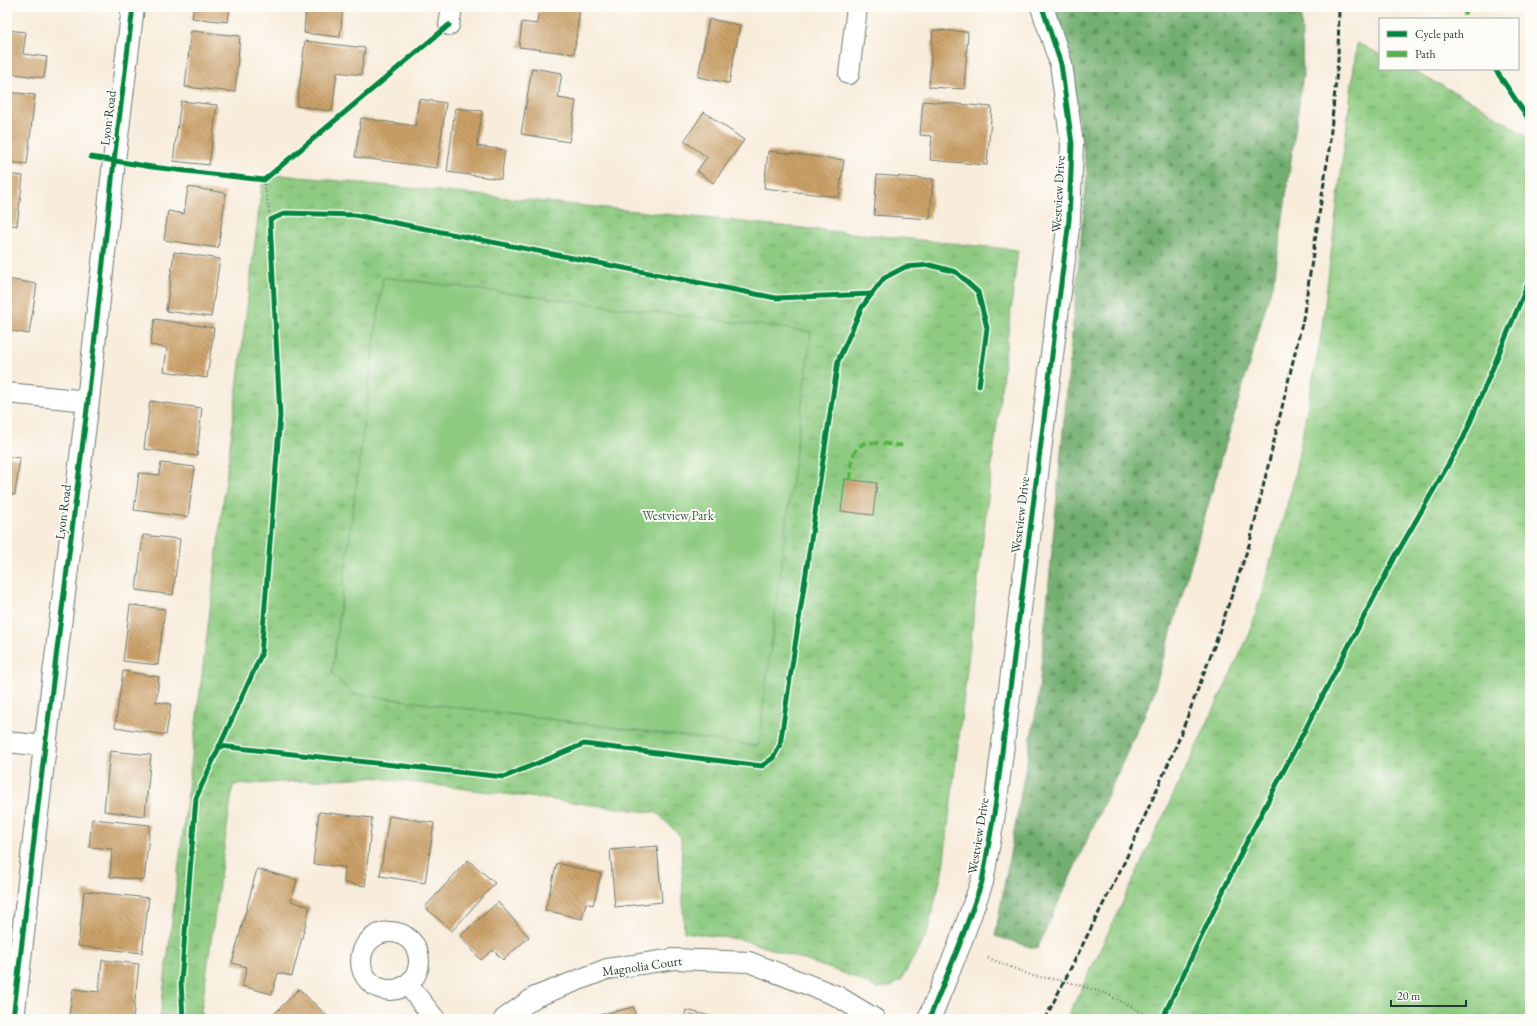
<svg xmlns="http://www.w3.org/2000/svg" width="1537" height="1026" viewBox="0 0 1537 1026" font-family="'EB Garamond',serif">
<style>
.grass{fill:url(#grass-tufts);stroke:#56845a}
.forest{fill:url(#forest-firs);stroke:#487652}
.pitch{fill:#8ecb81;stroke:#56845a}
.building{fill:url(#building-back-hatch)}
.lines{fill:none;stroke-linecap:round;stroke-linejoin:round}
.street-casing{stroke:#6b7a6e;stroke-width:22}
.secondary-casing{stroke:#6b7a6e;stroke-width:24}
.path{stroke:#6b7a6e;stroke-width:2.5;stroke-dasharray:1 3;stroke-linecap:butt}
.street{stroke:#fff;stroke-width:20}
.secondary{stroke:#fff;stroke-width:22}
.rail{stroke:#1f3d34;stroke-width:3;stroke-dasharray:6 3;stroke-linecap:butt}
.quiet{stroke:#55b346;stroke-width:4;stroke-dasharray:8 4;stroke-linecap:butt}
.cycleway-casing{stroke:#fdfcf7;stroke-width:8}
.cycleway{stroke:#00873e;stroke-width:5}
.labels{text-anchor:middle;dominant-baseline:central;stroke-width:4;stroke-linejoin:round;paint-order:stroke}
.street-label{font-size:13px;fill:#1f3d34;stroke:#fdfcf7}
.park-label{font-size:13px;fill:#3b6047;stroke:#fdfcf7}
</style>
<defs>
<pattern id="grass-tufts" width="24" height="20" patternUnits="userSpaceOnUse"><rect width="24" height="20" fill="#8ecb81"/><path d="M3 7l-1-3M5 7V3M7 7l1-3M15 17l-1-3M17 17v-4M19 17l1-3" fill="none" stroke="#73a66a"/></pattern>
<pattern id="forest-firs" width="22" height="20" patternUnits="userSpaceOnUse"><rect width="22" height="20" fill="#72af6f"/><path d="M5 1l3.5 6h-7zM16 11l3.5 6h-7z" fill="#5d905c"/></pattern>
<pattern id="building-back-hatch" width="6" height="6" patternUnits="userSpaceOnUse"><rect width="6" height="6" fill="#cba067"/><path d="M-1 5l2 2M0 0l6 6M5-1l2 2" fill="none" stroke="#a48456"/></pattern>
</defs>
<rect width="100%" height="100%" fill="#fdfcf7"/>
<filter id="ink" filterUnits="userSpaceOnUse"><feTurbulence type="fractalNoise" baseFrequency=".025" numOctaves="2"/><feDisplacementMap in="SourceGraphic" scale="8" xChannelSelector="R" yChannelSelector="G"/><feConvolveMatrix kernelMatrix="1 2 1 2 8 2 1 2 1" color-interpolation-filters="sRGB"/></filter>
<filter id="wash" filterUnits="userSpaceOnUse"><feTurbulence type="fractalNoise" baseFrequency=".012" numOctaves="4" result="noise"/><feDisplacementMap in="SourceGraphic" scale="16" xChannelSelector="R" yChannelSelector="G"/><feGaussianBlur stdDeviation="0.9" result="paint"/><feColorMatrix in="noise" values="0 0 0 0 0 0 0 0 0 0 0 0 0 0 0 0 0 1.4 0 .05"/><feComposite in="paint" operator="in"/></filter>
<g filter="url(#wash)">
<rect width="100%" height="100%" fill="#f8ecdb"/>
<g class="grass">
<polygon points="1357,43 1380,54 1380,69 1409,69 1476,103 1530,138 1530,1019 1066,1019 1081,990 1250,633 1293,484 1321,335"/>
<polygon points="281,175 1018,250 943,868 927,934 901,980 891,987 878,988 843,973 744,940 684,932 681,837 657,813 370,777 233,785 201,1012 207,1019 160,1019 262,184"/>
</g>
<polygon class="forest" points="1054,7 1301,7 1303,75 1275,275 1152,698 1037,949 995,936 1038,700 1087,174 1068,55"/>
<polygon class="pitch" points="383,277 811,332 758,746 353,694 332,673"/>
<g id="blocks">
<g class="building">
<polygon points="194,7 230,7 228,22 192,18"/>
<polygon points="306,7 343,7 340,37 304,33"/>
<polygon points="539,7 580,7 574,54 519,47 522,22 537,24"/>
<polygon points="709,19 740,25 729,83 698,77"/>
<polygon points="7,30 26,32 23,54 47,57 44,78 7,73"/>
<polygon points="933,30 968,32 964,89 929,87"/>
<polygon points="191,31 240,36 235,92 185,87"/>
<polygon points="305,41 365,48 361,75 337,72 332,111 297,106"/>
<polygon points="532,68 562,73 558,98 576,101 569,142 521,134"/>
<polygon points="7,92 35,95 27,164 7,162"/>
<polygon points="419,99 446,103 437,168 355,157 361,118 415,126"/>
<polygon points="181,101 217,105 209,165 173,161"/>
<polygon points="923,101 992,107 987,165 930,160 932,136 920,135"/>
<polygon points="455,108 482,111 477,146 505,150 501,179 447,172"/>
<polygon points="704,112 744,140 713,183 697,171 707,157 684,141"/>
<polygon points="768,151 844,160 839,197 764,188"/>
<polygon points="7,174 23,176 17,226 7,224"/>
<polygon points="877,175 933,179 930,219 874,215"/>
<polygon points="188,187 226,193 218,248 164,240 168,211 184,214"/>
<polygon points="174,252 220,259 211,317 166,311"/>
<polygon points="7,279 37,284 29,334 7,330"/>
<polygon points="155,319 214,328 207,378 164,371 167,348 150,345"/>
<polygon points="150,401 202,408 197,456 144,449"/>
<polygon points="7,456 20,458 15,495 7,494"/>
<polygon points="161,463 195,467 188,517 134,510 139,473 159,475"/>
<polygon points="845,479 877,483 873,515 841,511"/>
<polygon points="143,535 180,539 173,595 136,590"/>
<polygon points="130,605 165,609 158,665 123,661"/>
<polygon points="123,671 159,677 156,702 171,704 166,735 115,727"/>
<polygon points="110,751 151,755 145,816 104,811"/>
<polygon points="319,812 372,818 365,886 344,883 345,867 313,864"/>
<polygon points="389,816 434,823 425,883 380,876"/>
<polygon points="92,819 150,825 144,880 110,877 112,849 89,847"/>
<polygon points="657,846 662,902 615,907 610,850"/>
<polygon points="468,860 495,883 452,931 425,907"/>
<polygon points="557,863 601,874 593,905 586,903 582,919 545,910"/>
<polygon points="257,869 297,880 291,901 310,907 292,976 278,973 272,994 242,986 247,967 232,963"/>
<polygon points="84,891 149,898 142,953 78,946"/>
<polygon points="498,902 529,937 503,960 493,950 481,960 460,936"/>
<polygon points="102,960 139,964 133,1019 94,1019 69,1016 73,989 99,992"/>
<polygon points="299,989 330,1019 269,1019"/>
<polygon points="634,1007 636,1019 586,1019 586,1018"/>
<polygon points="686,1010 718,1018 718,1019 684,1019"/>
</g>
</g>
</g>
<g filter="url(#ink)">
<use href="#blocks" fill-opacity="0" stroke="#6b7a6e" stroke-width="1"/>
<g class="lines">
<g class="street-casing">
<g id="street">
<polyline points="449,25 452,7"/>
<polyline points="849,74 857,7"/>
<polyline points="7,393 88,401"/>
<polyline points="7,742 45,746"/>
<circle cx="390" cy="961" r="29"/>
<polyline points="408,985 435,1019"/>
<polyline points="504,1019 535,997 607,969 674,959 749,962 837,996 875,1019"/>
</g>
</g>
<g class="secondary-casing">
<g id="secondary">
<polyline points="13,1019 45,746 88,401 114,161 133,7"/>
<polyline points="929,1019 959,946 982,882 995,808 1069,220 1072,144 1061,64 1042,7"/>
</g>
</g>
<g class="path">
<polyline points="264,180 270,220"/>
<polyline points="988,958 1033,976 1066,981 1107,994 1154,1019"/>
</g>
<use href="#street" class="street"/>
<use href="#secondary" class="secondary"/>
<polyline class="rail" points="1045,1019 1124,863 1177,744 1215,644 1250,542 1303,319 1329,150 1338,60 1339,7"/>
<g class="quiet">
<polyline points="1463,7 1467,19"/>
<path d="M 850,480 C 852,464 850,447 868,442 L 906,446"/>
</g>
<g class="cycleway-casing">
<g id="cycleway">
<polyline points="1495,69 1530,121"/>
<polyline points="91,157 152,167 264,180 449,25"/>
<polyline points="219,746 504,777 584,744 762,766 773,758 780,745 838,361 862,307 884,278 905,267 930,265 956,272 978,292 987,328 979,386"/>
<polyline points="13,1019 45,746 88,401 114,161 133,7"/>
<polyline points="183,1019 181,982 196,798 261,655 280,416 270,220 286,213 355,215 776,298 872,294"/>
<polyline points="929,1019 959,946 982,882 995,808 1069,220 1072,144 1061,64 1042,7"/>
<polyline points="1162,1019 1246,843 1395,557 1464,437 1530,279"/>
</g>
</g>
<use href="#cycleway" class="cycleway"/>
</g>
</g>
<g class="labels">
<g class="street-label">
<text transform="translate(108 118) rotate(-83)">Lyon Road</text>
<text transform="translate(1058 194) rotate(-87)">Westview Drive</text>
<text transform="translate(63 512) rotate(-83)">Lyon Road</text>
<text transform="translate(1020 515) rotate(-83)">Westview Drive</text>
<text transform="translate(978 836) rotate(-81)">Westview Drive</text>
<text transform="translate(642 966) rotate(-8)">Magnolia Court</text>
</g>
<g class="park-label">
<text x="678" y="515">Westview Park</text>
</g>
</g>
<rect width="1537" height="1026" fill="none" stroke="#fdfcf7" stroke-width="24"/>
<rect x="1379" y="18" width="140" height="52" fill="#fdfcf7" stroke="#a4b0a9"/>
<rect x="1387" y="31" width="20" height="6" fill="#00873e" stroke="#a4b0a9"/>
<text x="1415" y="38" font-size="12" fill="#1f3d34">Cycle path</text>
<rect x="1387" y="51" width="20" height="6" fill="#55b346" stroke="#a4b0a9"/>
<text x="1415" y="58" font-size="12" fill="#1f3d34">Path</text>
<path d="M1391 1000v6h75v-6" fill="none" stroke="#1f3d34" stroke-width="2"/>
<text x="1397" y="1000" font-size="12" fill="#1f3d34" stroke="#fdfcf7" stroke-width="3" paint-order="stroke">20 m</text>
</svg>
